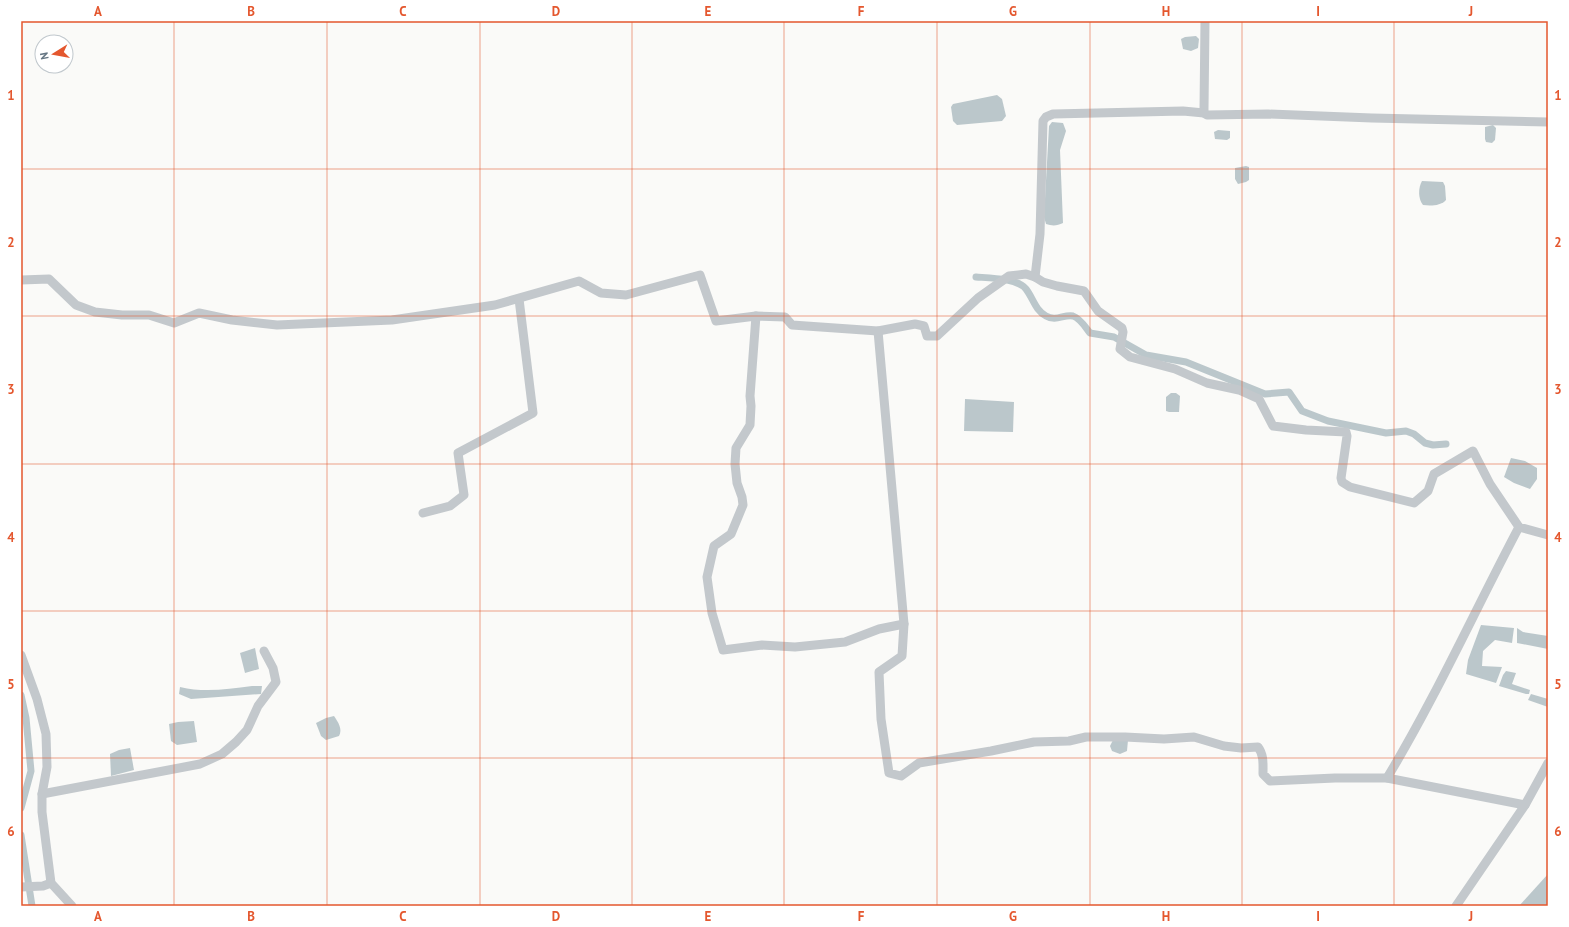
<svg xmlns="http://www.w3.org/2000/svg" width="1569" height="927" viewBox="0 0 1569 927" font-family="'PT Sans',sans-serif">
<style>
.water{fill:#bbc7cb}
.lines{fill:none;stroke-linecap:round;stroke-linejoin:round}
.canal{stroke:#bbc7cb;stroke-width:7}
.minor{stroke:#c3c8cc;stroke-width:9}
.grid{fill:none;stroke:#e4572e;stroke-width:1;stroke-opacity:0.55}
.neatline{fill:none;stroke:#e4572e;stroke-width:1.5}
.grid-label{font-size:13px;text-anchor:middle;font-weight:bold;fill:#e4572e}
</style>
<rect width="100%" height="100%" fill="#fafaf8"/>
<g class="water">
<polygon points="1196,36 1199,39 1198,48 1191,51 1183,49 1181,39 1185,37"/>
<polygon points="997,95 1002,99 1006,116 1002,121 957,125 953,121 951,107 953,104"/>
<path d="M 1052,122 L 1063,123 L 1066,131 L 1060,150 L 1063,223 C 1057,226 1052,226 1046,224 L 1044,217 L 1049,126 Z"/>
<polygon points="1493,125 1496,128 1495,140 1492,143 1486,142 1485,139 1485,127"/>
<polygon points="1218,130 1230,131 1230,138 1227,140 1215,139 1214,132"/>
<polygon points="1246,166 1249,167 1249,180 1246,182 1238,184 1235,179 1235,168"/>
<path d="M 1422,181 L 1443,182 L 1445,186 L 1446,200 C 1441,206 1430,206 1423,205 C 1418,199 1418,188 1422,181 Z"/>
<polygon points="1171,393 1176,393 1180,396 1179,412 1169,412 1166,411 1166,397"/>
<polygon points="965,399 1014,402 1013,432 964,431"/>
<polygon points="1511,458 1525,461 1537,468 1537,479 1530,489 1514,483 1504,477"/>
<polygon points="1481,625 1514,628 1512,643 1495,640 1483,651 1482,666 1502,667 1496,683 1466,674 1468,660"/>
<polygon points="1517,628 1523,632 1548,636 1548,649 1517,643"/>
<polygon points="255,648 259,669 245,673 240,653"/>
<polygon points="1506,671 1516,673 1512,684 1530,690 1529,694 1526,694 1499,686 1503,675"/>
<path d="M 252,686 L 262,686 L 261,694 L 191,699 L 179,694 L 180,687 C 205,693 227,689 252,686 Z"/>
<polygon points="1531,694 1548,699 1548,707 1528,700"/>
<path d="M 334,716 C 338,722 343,729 339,736 L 326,740 L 321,736 L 316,723 L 326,718 Z"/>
<polygon points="194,721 197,742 177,745 171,741 169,724 178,722"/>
<polygon points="1113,740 1128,740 1127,751 1120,754 1112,751 1110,746"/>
<polygon points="130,748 134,770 111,776 110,754 119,750"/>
<polygon points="1548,874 1548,906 1519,906"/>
</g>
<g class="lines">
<g class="canal">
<path d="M 976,277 C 989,278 1017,278 1026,289 C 1033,298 1035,310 1046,316 C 1056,322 1064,314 1073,316 C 1080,318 1086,328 1090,333 L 1114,337 L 1146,355 L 1186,362 L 1265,394 L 1289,392 L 1302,411 L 1328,421 L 1386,433 L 1406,431 L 1414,434 L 1425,443 L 1433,445 L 1446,444"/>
<polyline points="21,695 26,718 31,771 21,808"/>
<polyline points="21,835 32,906"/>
</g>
<g class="minor">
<polyline points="1205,21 1204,109 1204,113 1207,115 1268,114 1372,118 1548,122"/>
<polyline points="1035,277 1040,234 1043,121 1046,117 1053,114 1183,111 1204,113"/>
<polyline points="21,280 49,279 76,305 95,312 122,315 149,315 174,323 199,313 232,320 277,325 392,320 495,305 579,281 601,293 626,295 700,275 716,321 756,316"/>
<path d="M 878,331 L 904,624 L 902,656 L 879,672 L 881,719 L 889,773 L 901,776 L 919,763 L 991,751 L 1034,742 L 1069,741 L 1086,737 L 1125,737 L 1164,739 L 1194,737 L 1224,746 L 1241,748 L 1258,747 C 1264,755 1263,764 1263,774 L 1270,781 L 1335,778 L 1387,778 L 1525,805"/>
<polyline points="423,513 450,506 464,495 458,453 533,413 519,299"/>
<polyline points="904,624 879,629 845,642 795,647 762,645 723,650 712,613 707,577 714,546 731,534 743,505 742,497 737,483 735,464 736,448 750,425 751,406 750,396 756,316 785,317 792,325 878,331 915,324 924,326 927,336 937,336 978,298 1009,276 1026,274 1035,277 1043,282 1057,286 1084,291 1098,311 1122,328 1123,332 1120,349 1130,357 1175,369 1207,383 1239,390 1259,399 1273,426 1306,430 1346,432 1347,436 1341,478 1342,482 1350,487 1414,503 1428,491 1434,474 1473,451 1490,484 1519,527 1548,535"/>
<polyline points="21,655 37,699 46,734 47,767 42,794 42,812 51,883 72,906"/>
<path d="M 1387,778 C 1436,697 1475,610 1519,527"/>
<polyline points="42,794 200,764 222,754 236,742 247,730 258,706 276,682 273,668 264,651"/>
<polyline points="21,887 43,886 51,883"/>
<polyline points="1456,906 1525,805 1548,763"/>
</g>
</g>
<path class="grid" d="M 174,21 L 174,906M 327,21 L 327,906M 480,21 L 480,906M 632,21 L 632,906M 784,21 L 784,906M 937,21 L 937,906M 1090,21 L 1090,906M 1242,21 L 1242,906M 1394,21 L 1394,906M 21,169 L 1548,169M 21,316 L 1548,316M 21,464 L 1548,464M 21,611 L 1548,611M 21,758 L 1548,758"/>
<rect width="1569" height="927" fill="none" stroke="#ffffff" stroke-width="44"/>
<g transform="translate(54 54) rotate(259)"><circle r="19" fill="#ffffff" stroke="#c1c8cd"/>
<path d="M0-3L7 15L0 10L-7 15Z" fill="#e4572e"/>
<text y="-6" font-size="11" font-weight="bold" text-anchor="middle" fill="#657683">N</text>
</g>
<rect x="22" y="22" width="1525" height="883" class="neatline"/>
<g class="grid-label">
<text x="98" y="16">A</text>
<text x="251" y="16">B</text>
<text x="403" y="16">C</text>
<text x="556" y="16">D</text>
<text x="708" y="16">E</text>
<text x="861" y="16">F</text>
<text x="1013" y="16">G</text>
<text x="1166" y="16">H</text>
<text x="1318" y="16">I</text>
<text x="1471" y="16">J</text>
<text x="11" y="100">1</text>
<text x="1558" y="100">1</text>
<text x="11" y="247">2</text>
<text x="1558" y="247">2</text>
<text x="11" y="394">3</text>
<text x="1558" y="394">3</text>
<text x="11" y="542">4</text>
<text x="1558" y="542">4</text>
<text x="11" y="689">5</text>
<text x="1558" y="689">5</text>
<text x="11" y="836">6</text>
<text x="1558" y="836">6</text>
<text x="98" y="921">A</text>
<text x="251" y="921">B</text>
<text x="403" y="921">C</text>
<text x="556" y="921">D</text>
<text x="708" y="921">E</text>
<text x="861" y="921">F</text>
<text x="1013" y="921">G</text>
<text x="1166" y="921">H</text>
<text x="1318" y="921">I</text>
<text x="1471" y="921">J</text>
</g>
</svg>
